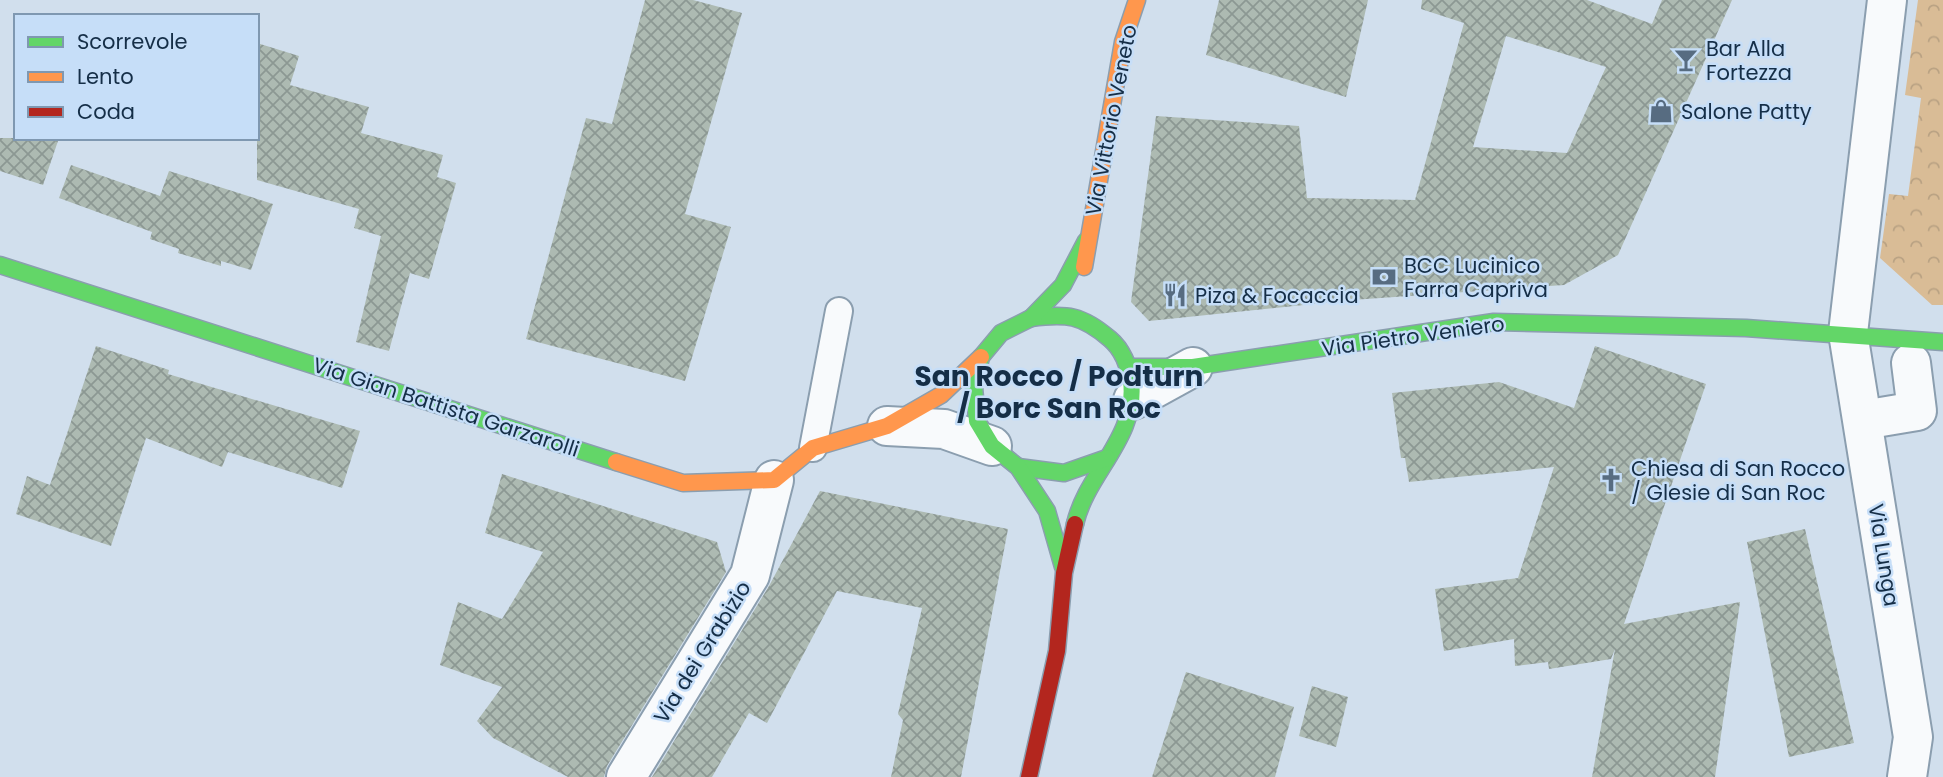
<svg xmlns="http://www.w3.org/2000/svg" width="1943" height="777" viewBox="0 0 1943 777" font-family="Poppins,sans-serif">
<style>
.park{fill:url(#park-crowns)}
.building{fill:url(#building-cross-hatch);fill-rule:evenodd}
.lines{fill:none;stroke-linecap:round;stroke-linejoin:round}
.lane-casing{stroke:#8b9eaf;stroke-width:30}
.street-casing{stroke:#8b9eaf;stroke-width:42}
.fast-casing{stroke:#8b9eaf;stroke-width:19}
.slow-casing{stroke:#8b9eaf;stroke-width:19}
.jam-casing{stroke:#8b9eaf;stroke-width:19}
.lane{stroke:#f8fafc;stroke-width:26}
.street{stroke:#f8fafc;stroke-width:38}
.fast{stroke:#63d668;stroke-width:16}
.slow{stroke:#ff974d;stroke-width:16}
.jam{stroke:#b3261e;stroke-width:16}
.labels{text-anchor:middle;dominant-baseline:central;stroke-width:5;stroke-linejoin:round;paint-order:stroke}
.poi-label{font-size:21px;fill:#152e47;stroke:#c6def8;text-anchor:start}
.street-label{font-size:21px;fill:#152e47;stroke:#c6def8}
.district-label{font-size:28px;font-weight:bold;fill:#152e47;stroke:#c6def8}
</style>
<defs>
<pattern id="park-crowns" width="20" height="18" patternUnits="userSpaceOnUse" patternTransform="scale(1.75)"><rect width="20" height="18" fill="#d9bc96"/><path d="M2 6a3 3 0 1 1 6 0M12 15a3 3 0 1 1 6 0" fill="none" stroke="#b9a283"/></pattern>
<pattern id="building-cross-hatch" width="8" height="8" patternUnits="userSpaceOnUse" patternTransform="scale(1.75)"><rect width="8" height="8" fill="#adbab2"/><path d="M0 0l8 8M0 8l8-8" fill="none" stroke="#8c9893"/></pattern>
</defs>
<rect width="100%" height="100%" fill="#d1dfed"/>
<polygon class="park" points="1918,0 1943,0 1943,305 1932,305 1880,258 1889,194 1908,196 1921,98 1905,95"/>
<g class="building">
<polygon points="645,0 693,0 742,13 685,214 731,227 685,381 526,339 586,118 612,124"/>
<polygon points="1219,0 1368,0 1346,97 1206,55"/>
<path d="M 1422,0 L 1587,0 L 1652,24 L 1662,0 L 1732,0 L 1618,255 L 1564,285 L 1352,300 L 1149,321 L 1131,302 L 1156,116 L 1299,126 L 1307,198 L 1415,200 L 1464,23 L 1421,9 ZM 1506,36 L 1606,67 L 1567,153 L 1473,147 Z"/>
<polygon points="257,43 299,56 290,85 369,107 361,133 443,155 437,177 456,183 429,279 410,273 389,351 356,342 381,236 354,228 359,209 257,180"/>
<polygon points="0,138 59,138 43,185 0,171"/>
<polygon points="71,165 160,196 169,171 273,204 251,270 221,261 221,266 178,253 179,249 150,239 152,232 59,198"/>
<polygon points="96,346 169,370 168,374 360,431 342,488 228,452 222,467 146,438 111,546 16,514 27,476 50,485"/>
<polygon points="1595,346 1706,384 1624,624 1740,602 1715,777 1592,777 1615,649 1611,659 1549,669 1548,662 1515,666 1514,639 1444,651 1435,589 1518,578 1554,467 1409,482 1405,458 1401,458 1392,393 1499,382 1574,408"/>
<polygon points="502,474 717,542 726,572 607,766 604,777 568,777 493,738 477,721 502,687 440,665 458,602 502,619 543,552 485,533"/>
<polygon points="820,491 1008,529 961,777 891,777 903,720 898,714 922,608 837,591 767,723 749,713 712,777 652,777 769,586"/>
<polygon points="1805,529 1854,743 1789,757 1747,542"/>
<polygon points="1186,672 1294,707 1275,777 1152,777"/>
<polygon points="1312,686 1348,697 1336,747 1299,736"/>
</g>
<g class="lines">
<g class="lane-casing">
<polyline id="lane" points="813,448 839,311"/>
</g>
<g class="street-casing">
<g id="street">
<polyline points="1887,0 1848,333 1913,737 1907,777"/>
<polyline points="1133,400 1193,367"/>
<polyline points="1881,417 1917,411 1911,363"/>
<polyline points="887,426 944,429 992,446"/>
<polyline points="626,777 750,575 774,480"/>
</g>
</g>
<g class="fast-casing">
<g id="fast">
<polyline points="0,265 616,462"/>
<path d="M 1031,318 C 1067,313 1082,315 1110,339 C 1122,349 1129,366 1131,381 C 1138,438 1087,472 1075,524"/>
<polyline points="1129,367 1193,367 1494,322 1746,328 1943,342"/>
<polyline points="1018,467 1064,473 1107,458"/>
<polyline points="1063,567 1047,511 1018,467 992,446 977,421 974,387 981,357 1001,333 1031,318 1063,285 1086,241"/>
</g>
</g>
<g class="slow-casing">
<g id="slow">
<polyline points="1084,267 1123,42 1137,0"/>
<polyline points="616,462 683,483 774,480 813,448 887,426 941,395 981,357"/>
</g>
</g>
<g class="jam-casing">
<polyline id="jam" points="1029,777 1057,651 1064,573 1075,524"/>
</g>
<use href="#lane" class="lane"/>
<use href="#street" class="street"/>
<use href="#fast" class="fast"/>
<use href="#slow" class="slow"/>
<use href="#jam" class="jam"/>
</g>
<defs>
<g id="bar-bare" transform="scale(1.89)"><path d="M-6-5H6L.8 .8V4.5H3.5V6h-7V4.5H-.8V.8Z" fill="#576c81" stroke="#c6def8" stroke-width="2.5" paint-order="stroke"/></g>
<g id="shop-bare" transform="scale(1.89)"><path d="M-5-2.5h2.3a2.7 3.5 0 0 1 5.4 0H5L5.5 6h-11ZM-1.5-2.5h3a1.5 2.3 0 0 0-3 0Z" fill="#576c81" stroke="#c6def8" stroke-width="2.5" paint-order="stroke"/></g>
<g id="bank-bare" transform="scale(1.89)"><path d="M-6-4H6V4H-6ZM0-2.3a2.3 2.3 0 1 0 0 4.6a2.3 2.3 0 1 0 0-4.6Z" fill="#576c81" stroke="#c6def8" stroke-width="2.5" paint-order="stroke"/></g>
<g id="restaurant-bare" transform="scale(1.89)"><path d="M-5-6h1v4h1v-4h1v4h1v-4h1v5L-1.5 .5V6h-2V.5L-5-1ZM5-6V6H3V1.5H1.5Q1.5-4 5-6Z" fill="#576c81" stroke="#c6def8" stroke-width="2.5" paint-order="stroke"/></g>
<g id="church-bare" transform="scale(1.89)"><path d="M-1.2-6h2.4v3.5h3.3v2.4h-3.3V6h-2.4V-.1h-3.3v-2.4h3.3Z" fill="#576c81" stroke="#c6def8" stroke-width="2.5" paint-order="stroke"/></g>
</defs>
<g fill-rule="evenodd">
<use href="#bar-bare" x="1686" y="60"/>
<use href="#shop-bare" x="1661" y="111"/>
<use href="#bank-bare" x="1384" y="277"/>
<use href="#restaurant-bare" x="1175" y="295"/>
<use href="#church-bare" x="1611" y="480"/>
</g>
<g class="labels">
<g class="poi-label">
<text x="1706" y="48">Bar Alla<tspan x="1706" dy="24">Fortezza</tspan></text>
<text x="1681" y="111">Salone Patty</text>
<text x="1404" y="265">BCC Lucinico<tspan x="1404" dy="24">Farra Capriva</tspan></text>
<text x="1195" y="295">Piza &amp; Focaccia</text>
<text x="1631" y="468">Chiesa di San Rocco<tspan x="1631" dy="24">/ Glesie di San Roc</tspan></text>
</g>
<g class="street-label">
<text transform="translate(1111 120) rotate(-79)">Via Vittorio Veneto</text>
<text transform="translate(1413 336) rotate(-8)">Via Pietro Veniero</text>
<text transform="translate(446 407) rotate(18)">Via Gian Battista Garzarolli</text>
<text transform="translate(1884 555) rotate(81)">Via Lunga</text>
<text transform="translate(702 652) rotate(-58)">Via dei Grabizio</text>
</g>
<g class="district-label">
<text x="1059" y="376">San Rocco / Podturn<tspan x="1059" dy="32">/ Borc San Roc</tspan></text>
</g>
</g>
<rect x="14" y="14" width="245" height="126" fill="#c6def8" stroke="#7f98b1" stroke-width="2"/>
<rect x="28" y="37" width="35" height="10" fill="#63d668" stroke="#7f98b1" stroke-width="2"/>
<text x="77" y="49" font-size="21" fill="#152e47">Scorrevole</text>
<rect x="28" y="72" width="35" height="10" fill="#ff974d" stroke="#7f98b1" stroke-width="2"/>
<text x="77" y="84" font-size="21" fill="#152e47">Lento</text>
<rect x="28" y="107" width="35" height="10" fill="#b3261e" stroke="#7f98b1" stroke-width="2"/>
<text x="77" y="119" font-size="21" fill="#152e47">Coda</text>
</svg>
